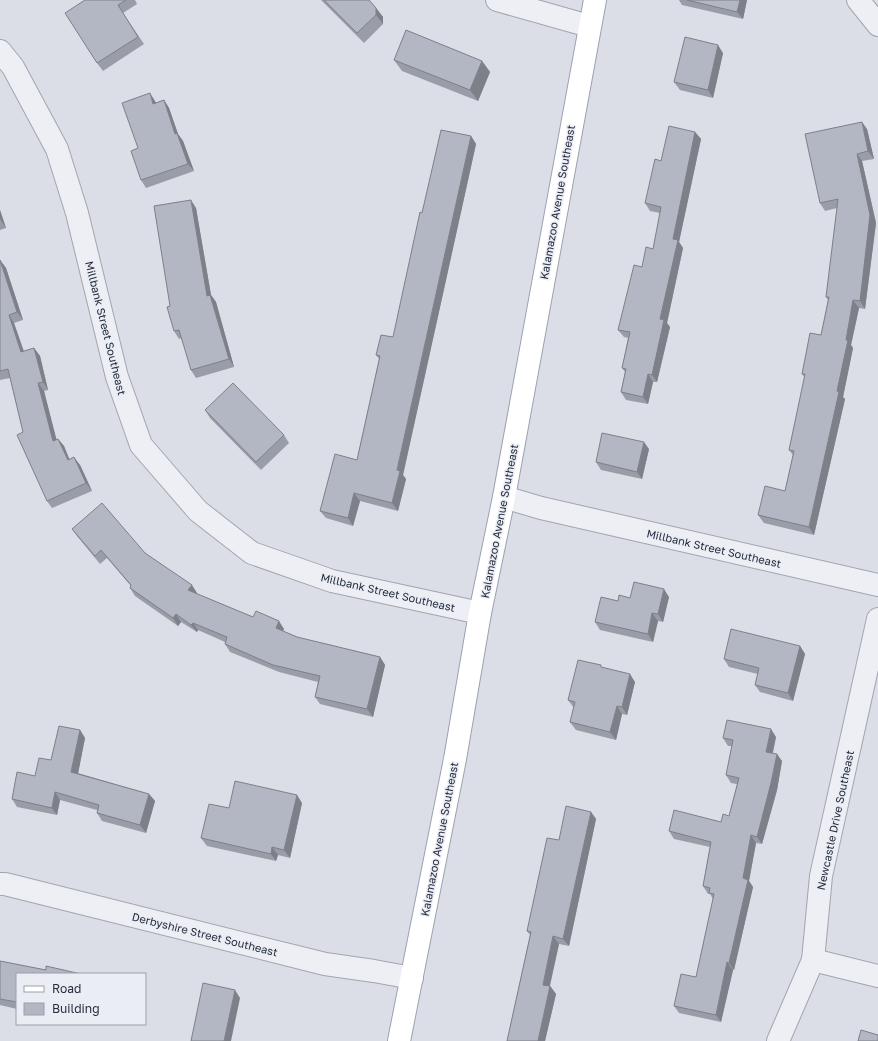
<svg xmlns="http://www.w3.org/2000/svg" width="878" height="1041" viewBox="0 0 878 1041" font-family="'Golos Text',sans-serif">
<style>
.lines{fill:none;stroke-linecap:round;stroke-linejoin:round}
.minor-casing{stroke:#a1a5b0;stroke-width:24}
.major-casing{stroke:#9aa2b2;stroke-width:24}
.minor{stroke:#eeeff4;stroke-width:22}
.major{stroke:#fff;stroke-width:22}
.wall{fill:#999da8}
.shaded-wall{fill:#7d8088}
.building{fill:#b2b7c3;stroke:#7d8088}
.labels{text-anchor:middle;dominant-baseline:central;stroke-width:3;stroke-linejoin:round;paint-order:stroke}
.street-label{font-size:11px;fill:#252c3c;stroke:#eaedf4}
</style>
<rect width="100%" height="100%" fill="#dbdee6"/>
<g class="lines">
<g class="minor-casing">
<g id="minor">
<polyline points="497,0 589,26"/>
<polyline points="858,0 878,25"/>
<polyline points="0,51 13,67 57,149 77,213 117,377 141,445 198,511 252,553 332,581 480,613"/>
<polyline points="504,497 541,508 878,585"/>
<polyline points="0,884 5,884 325,964 374,971 412,978"/>
<polyline points="813,960 878,976"/>
<polyline points="778,1041 813,960 821,876 878,619"/>
</g>
</g>
<g class="major-casing">
<polyline id="major" points="399,1041 455,759 480,613 504,497 595,0"/>
</g>
<use href="#minor" class="minor"/>
<use href="#major" class="major"/>
</g>
<g class="wall">
<polygon points="85,0 135,0 137,4 123,13 144,44 103,71 97,63"/>
<polygon points="321,0 369,0 376,8 383,17 383,24 364,43"/>
<polygon points="679,0 747,0 743,19 682,5"/>
<polygon points="723,53 713,98 680,90 674,82"/>
<polygon points="394,60 482,61 490,72 478,101 402,71"/>
<polygon points="164,100 169,108 178,134 183,141 194,171 146,188 141,180 138,148 155,101 156,103"/>
<polygon points="867,129 874,159 862,161 876,223 865,309 859,308 851,345 853,348 843,397 845,399 814,535 764,523 758,515 785,491 793,455 789,450 805,378 802,374 821,335 828,300 826,297 837,208 825,211 820,203"/>
<polygon points="695,132 701,139 679,242 683,248 667,323 670,327 657,382 653,382 648,404 626,400 621,392 625,372 622,368 628,338 624,337 618,330 642,267 653,249 660,213 650,211 645,203 661,161"/>
<polygon points="471,136 476,144 403,475 406,479 398,511 360,501 353,526 326,518 320,511 357,460 379,359 376,355 393,337 422,213"/>
<polygon points="196,208 211,295 216,302 234,367 196,378 191,370 182,338 179,339 174,331 170,306"/>
<polygon points="0,210 6,228 0,230"/>
<polygon points="0,260 6,268 23,320 14,323 24,351 34,348 40,356 48,390 44,391 56,440 58,439 64,446 69,459 80,465 92,491 52,508 47,501 23,432 10,378 0,380"/>
<polygon points="205,410 284,435 289,443 261,470 210,418"/>
<polygon points="649,449 642,479 601,470 596,462"/>
<polygon points="72,529 145,553 197,593 197,594 253,617 284,629 283,631 297,637 380,657 385,665 373,717 320,704 315,697 318,682 279,672 230,652 225,644 225,642 198,630 197,632 181,622 178,626 135,596 130,588 131,586 107,558 100,564 77,536"/>
<polygon points="669,597 663,622 658,621 653,642 600,630 595,622 630,598"/>
<polygon points="800,646 805,654 793,701 760,692 755,685 758,674 729,667 724,659"/>
<polygon points="603,667 635,682 627,715 622,714 616,740 576,730 570,722 574,708 568,700"/>
<polygon points="80,730 85,738 78,773 149,794 155,801 146,833 102,821 97,813 97,810 60,800 57,815 17,807 12,799 51,760"/>
<polygon points="776,737 773,753 782,761 777,790 762,844 756,843 749,881 753,887 734,970 733,970 721,1022 679,1013 674,1006 696,977 713,899 710,894 708,894 703,886 710,847 674,839 669,831 721,822 729,816 737,784 731,783 726,775 732,746 728,746 723,738"/>
<polygon points="302,803 290,858 278,855 276,861 207,846 201,838 229,808"/>
<polygon points="591,812 596,819 569,946 559,944 550,986 556,994 545,1041 507,1041 530,935 527,931 559,840"/>
<polygon points="0,961 46,970 81,974 17,974 17,1009 0,1005"/>
</g>
<g class="shaded-wall">
<polygon points="740,0 747,0 743,19 737,12"/>
<polygon points="376,8 383,17 383,24 376,15"/>
<polygon points="718,45 723,53 713,98 708,90"/>
<polygon points="482,61 490,72 478,101 470,90"/>
<polygon points="150,93 155,101 159,111 153,104"/>
<polygon points="164,100 169,108 178,134 183,141 194,171 188,164 175,134"/>
<polygon points="862,122 867,129 874,159 868,151"/>
<polygon points="695,132 701,139 679,242 683,248 667,323 670,327 657,382 652,375 660,319 673,239"/>
<polygon points="471,136 476,144 403,475 406,479 398,511 392,503 397,470"/>
<polygon points="857,154 862,161 876,223 865,309 860,301"/>
<polygon points="191,200 196,208 211,295 216,302 234,367 229,359 207,296"/>
<polygon points="0,210 6,228 0,219"/>
<polygon points="0,260 6,268 23,320 17,312"/>
<polygon points="853,300 859,308 851,345 853,348 843,397 845,399 814,535 809,527 837,391 846,340"/>
<polygon points="9,315 14,323 26,359 21,352"/>
<polygon points="34,348 40,356 48,390 43,382"/>
<polygon points="648,374 653,382 648,404 643,397"/>
<polygon points="38,383 44,391 59,449 53,441"/>
<polygon points="58,439 64,446 73,468 68,460"/>
<polygon points="644,442 649,449 642,479 637,472"/>
<polygon points="74,457 80,465 92,491 86,483"/>
<polygon points="354,493 360,501 353,526 348,518"/>
<polygon points="192,585 197,593 194,598 188,590"/>
<polygon points="664,589 669,597 663,622 658,614"/>
<polygon points="652,613 658,621 653,642 648,634"/>
<polygon points="176,614 181,622 178,626 173,618"/>
<polygon points="279,621 284,629 281,636 276,628"/>
<polygon points="193,623 198,630 197,632 191,625"/>
<polygon points="800,646 805,654 793,701 788,693"/>
<polygon points="380,657 385,665 373,717 367,709"/>
<polygon points="630,674 635,682 627,715 622,707"/>
<polygon points="617,706 622,714 616,740 610,732"/>
<polygon points="771,729 776,737 771,759 766,752"/>
<polygon points="80,730 85,738 77,779 71,772"/>
<polygon points="777,754 782,761 777,790 762,844 757,837"/>
<polygon points="55,792 60,800 57,815 52,808"/>
<polygon points="149,794 155,801 146,833 140,825"/>
<polygon points="297,795 302,803 290,858 284,850"/>
<polygon points="591,812 596,819 569,946 563,939"/>
<polygon points="751,835 756,843 749,881 753,887 734,970 729,963 743,878"/>
<polygon points="272,847 278,855 276,861 271,854"/>
<polygon points="553,936 559,944 548,993 543,985"/>
<polygon points="727,962 733,970 721,1022 716,1015"/>
<polygon points="550,986 556,994 545,1041 538,1041"/>
<polygon points="235,990 240,998 231,1041 224,1041"/>
</g>
<g class="building">
<polygon points="85,0 126,0 118,5 138,37 97,63 65,13"/>
<polygon points="324,0 369,0 376,8 376,15 357,33"/>
<polygon points="687,0 740,0 737,12"/>
<polygon points="406,30 482,61 470,90 394,60"/>
<polygon points="685,37 718,45 708,90 674,82"/>
<polygon points="150,93 153,104 164,100 175,134 177,133 188,164 141,180 131,151 138,148 122,103"/>
<polygon points="862,122 868,151 857,154 870,215 860,301 853,300 846,340 848,340 837,391 839,392 809,527 758,515 765,486 785,491 794,451 789,450 805,374 802,374 810,333 821,335 829,297 826,297 838,199 820,203 805,134"/>
<polygon points="669,126 695,132 673,239 678,240 660,319 664,320 652,375 648,374 643,397 621,392 626,369 622,368 630,332 618,330 634,265 642,267 646,247 653,249 661,207 645,203 655,159 661,161"/>
<polygon points="441,130 471,136 397,470 400,471 392,503 354,493 348,518 320,511 335,454 357,460 380,356 376,355 381,335 393,337 420,212 422,213"/>
<polygon points="191,200 207,296 210,295 229,359 191,370 179,330 174,331 167,307 170,306 154,206"/>
<polygon points="0,260 17,312 9,315 21,352 34,348 43,382 38,383 53,441 58,439 68,460 74,457 86,483 47,501 17,435 23,432 8,369 0,371"/>
<polygon points="233,383 284,435 256,462 205,410"/>
<polygon points="602,433 644,442 637,472 596,462"/>
<polygon points="102,503 145,553 192,585 188,590 253,617 256,611 279,621 276,628 297,637 380,657 367,709 315,697 320,676 273,665 225,644 227,637 193,623 191,625 176,614 173,618 130,588 131,585 101,550 95,556 72,529"/>
<polygon points="634,582 664,589 658,614 652,613 648,634 595,622 601,597 618,601 619,595 630,598"/>
<polygon points="731,629 800,646 788,693 755,685 759,668 724,659"/>
<polygon points="578,660 601,665 601,667 630,674 622,707 617,706 610,732 570,722 575,702 568,700"/>
<polygon points="727,720 771,729 766,752 777,754 771,783 757,837 751,835 743,878 748,880 729,963 727,962 716,1015 674,1006 681,974 696,977 714,894 709,893 710,888 703,886 711,842 669,831 674,810 721,822 723,814 729,816 739,778 726,775 733,740 723,738"/>
<polygon points="59,726 80,730 71,772 149,794 140,825 97,813 99,805 55,792 52,808 12,799 17,772 35,776 39,758 51,760"/>
<polygon points="235,781 297,795 284,850 272,847 271,854 201,838 209,804 229,808"/>
<polygon points="566,806 591,812 563,939 553,936 543,985 550,986 538,1041 507,1041 531,932 527,931 547,838 559,840"/>
<polygon points="0,961 46,970 46,966 81,974 17,974 17,1002 0,999"/>
<polygon points="203,983 235,990 224,1041 191,1041"/>
<polygon points="861,1030 878,1035 878,1041 858,1041"/>
</g>
<g class="labels">
<g class="street-label">
<text transform="translate(557 202) rotate(-80)">Kalamazoo Avenue Southeast</text>
<text transform="translate(106 328) rotate(76)">Millbank Street Southeast</text>
<text transform="translate(499 521) rotate(-79)">Kalamazoo Avenue Southeast</text>
<text transform="translate(714 548) rotate(13)">Millbank Street Southeast</text>
<text transform="translate(388 592) rotate(13)">Millbank Street Southeast</text>
<text transform="translate(835 820) rotate(-78)">Newcastle Drive Southeast</text>
<text transform="translate(439 839) rotate(-79)">Kalamazoo Avenue Southeast</text>
<text transform="translate(205 934) rotate(14)">Derbyshire Street Southeast</text>
</g>
</g>
<rect x="16" y="973" width="130" height="52" fill="#eaedf4" stroke="#9ba0aa"/>
<rect x="24" y="986" width="20" height="6" fill="#ffffff" stroke="#9ba0aa"/>
<text x="52" y="993" font-size="12" fill="#252c3c">Road</text>
<rect x="24" y="1003" width="20" height="12" fill="#b2b7c3" stroke="#9ba0aa"/>
<text x="52" y="1013" font-size="12" fill="#252c3c">Building</text>
</svg>
